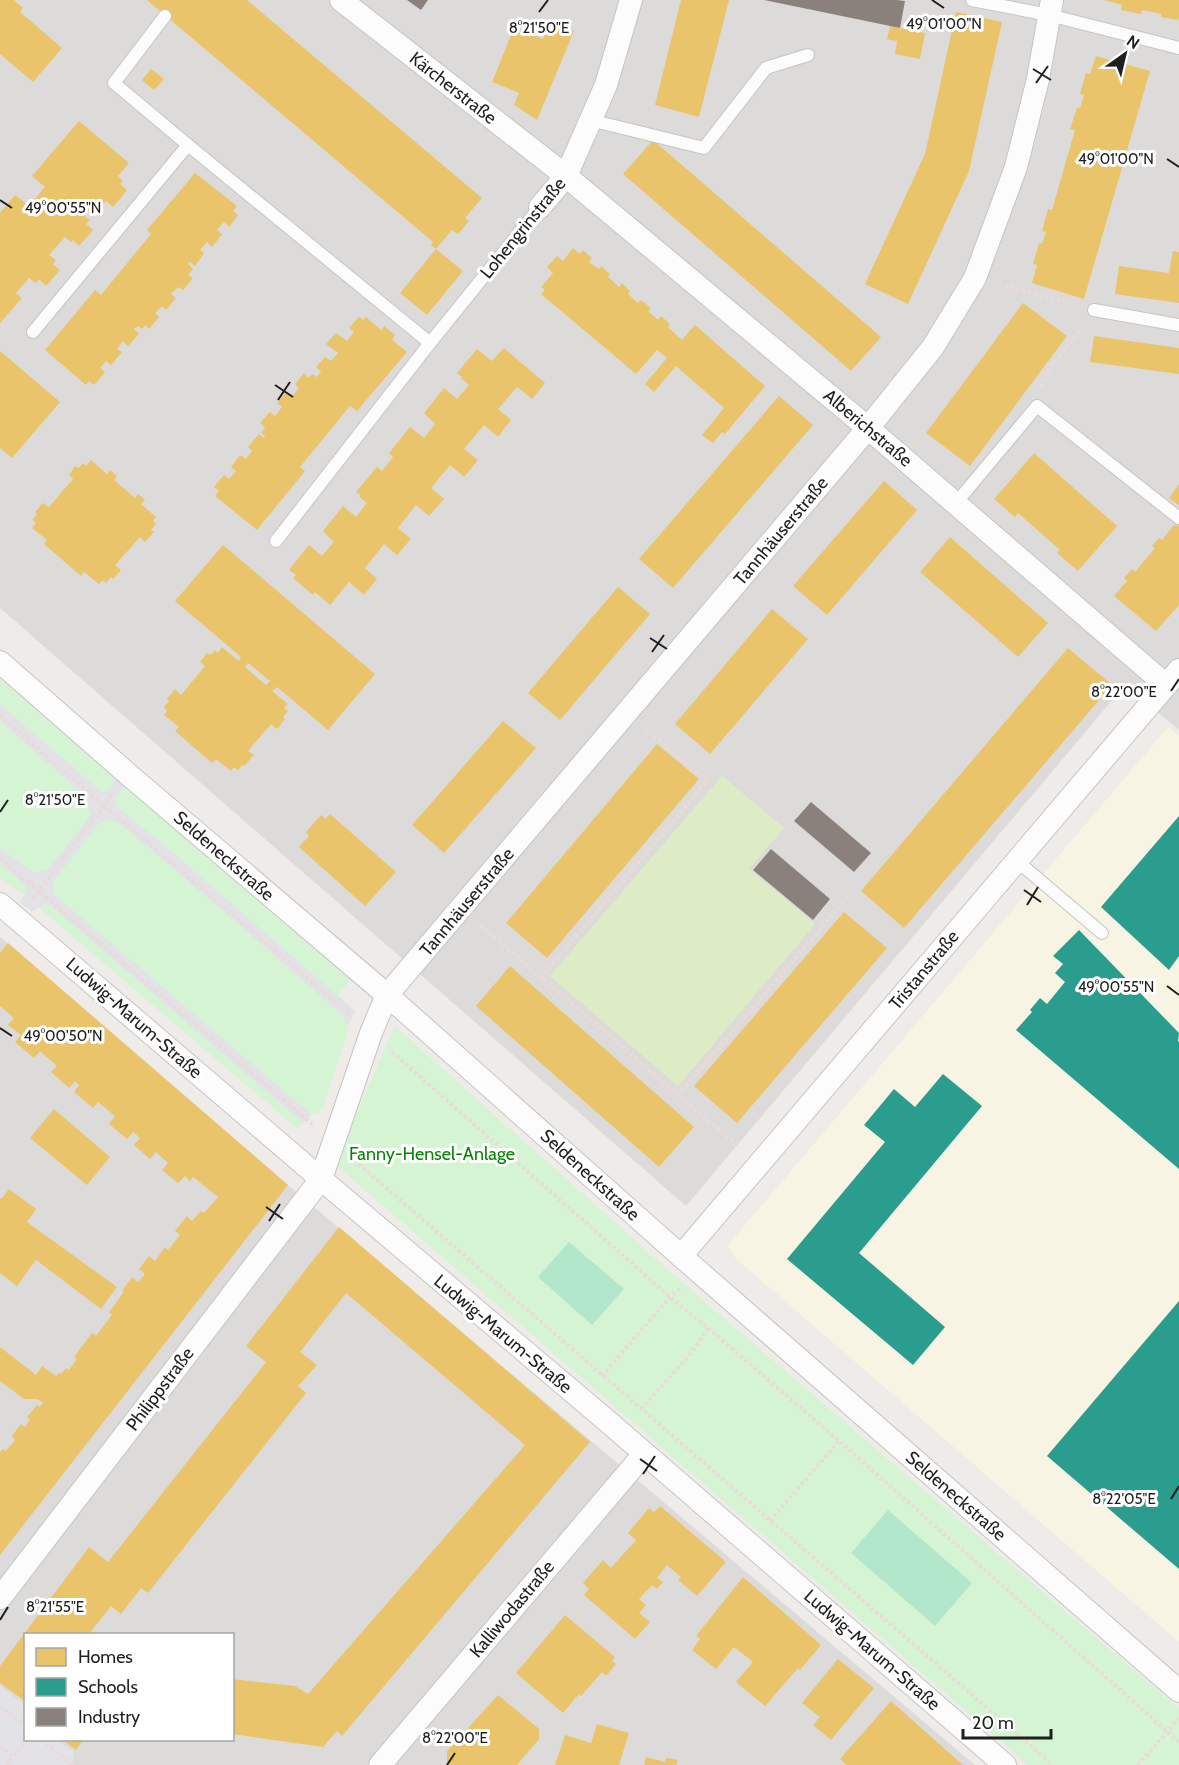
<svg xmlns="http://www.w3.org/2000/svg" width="1179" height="1765" viewBox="0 0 1179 1765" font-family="Cabin,sans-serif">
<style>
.residential{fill:#dddbd9;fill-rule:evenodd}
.education{fill:#f7f4e4}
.grass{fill:#deecc5}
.park{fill:#d5f4d3}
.pitch{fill:#b2e7cb}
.plaza{fill:#e2e2e7}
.homes{fill:#e9c46a;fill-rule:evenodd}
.schools{fill:#2a9d8f}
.industry{fill:#8a817c}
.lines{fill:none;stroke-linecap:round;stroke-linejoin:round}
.service-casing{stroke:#c6c5c4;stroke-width:14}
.minor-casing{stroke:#c6c5c4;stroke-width:24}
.path{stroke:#ecdad9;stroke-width:4;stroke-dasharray:3 3;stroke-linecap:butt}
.service{stroke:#fcfcfc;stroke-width:12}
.minor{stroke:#fcfcfc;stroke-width:22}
.ticks{fill:none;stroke:#1f1f1f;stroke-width:2}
.labels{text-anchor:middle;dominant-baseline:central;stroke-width:6;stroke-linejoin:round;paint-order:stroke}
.street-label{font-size:18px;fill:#1f1f1f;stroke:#fff}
.park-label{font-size:18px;fill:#078407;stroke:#fff}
.ticks-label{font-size:15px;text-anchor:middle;fill:#1f1f1f;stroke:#fff;stroke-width:6;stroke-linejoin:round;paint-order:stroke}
</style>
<rect width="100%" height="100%" fill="#eeebe8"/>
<g class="residential">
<polygon points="0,0 1179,0 1179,730 1125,685 686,1206 0,608"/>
<path d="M 0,937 L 288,1185 L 975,1765 L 0,1765 ZM 26,1634 L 232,1634 L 232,1740 L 26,1740 Z"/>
</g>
<polygon class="education" points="1168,727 1179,736 1179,1642 735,1258 728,1245"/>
<polygon class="grass" points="722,776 784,828 749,869 815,924 678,1086 550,976"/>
<g class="park">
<polygon points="0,679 350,980 338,995 355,1011 348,1026 348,1033 323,1107 317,1113 311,1114 298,1129 38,907 32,912 20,902 25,895 0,878"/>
<polygon points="395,1026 685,1285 1179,1709 1179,1765 1028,1765 335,1164"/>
</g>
<g class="pitch">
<polygon points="569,1242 624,1289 592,1325 538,1277"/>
<polygon points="888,1510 972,1583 935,1626 851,1553"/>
</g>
<g class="plaza">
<polygon points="0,704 101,791 104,792 107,791 114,782 114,776 125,786 115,798 115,804 117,807 169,849 355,1011 348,1026 342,1015 222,910 122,825 114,821 107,820 99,823 54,881 52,888 55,895 311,1114 303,1123 50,905 43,904 32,912 20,902 25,895 26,887 21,881 0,864 0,848 35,873 47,870 86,822 90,815 89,807 87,799 81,793 0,721"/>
<polygon points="0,1686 25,1705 26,1740 58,1740 74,1752 72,1765 0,1765"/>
</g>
<g class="homes">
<polygon points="0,0 14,0 23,8 20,12 62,48 33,82 0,54"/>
<polygon points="147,0 247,0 482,198 465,218 469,221 458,234 452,230 436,249 463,271 427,315 400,293 436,249 431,245 433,242"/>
<polygon points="681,0 729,0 699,117 655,105"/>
<polygon points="1104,0 1179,0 1179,17 1178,20 1161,17 1161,14 1142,10 1141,14 1121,10 1122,5"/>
<polygon points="956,12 1002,22 969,171 908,304 865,284 925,154"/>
<polygon points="550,22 574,31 537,120 514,105 519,93 492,82 514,28 543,39"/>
<polygon points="890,26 925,33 920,59 895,54 897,41 887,39"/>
<polygon points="1096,56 1150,71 1084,299 1032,283 1037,265 1033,264 1039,243 1042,244 1046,232 1042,231 1048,209 1052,210 1075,130 1070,129 1077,108 1080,108 1084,95 1080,94 1086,73 1090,74"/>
<polygon points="151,69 164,79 154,90 142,80"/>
<polygon points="79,121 129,163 118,176 123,181 120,184 127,190 113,207 106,201 102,205 97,201 84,216 90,220 86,224 93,230 79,246 73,240 71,242 65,237 49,255 56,260 53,264 60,270 46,286 39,279 36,283 29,278 16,293 22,298 0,323 0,213 15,195 29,206 45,187 32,176"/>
<polygon points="653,140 881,337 851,371 623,174"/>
<polygon points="195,173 237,206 233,211 238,215 229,227 224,222 217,230 222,234 212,247 207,242 200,250 204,253 195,266 190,262 188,264 193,269 188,275 193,278 183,290 178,287 171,294 176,298 166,310 162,306 155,313 159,317 149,329 145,325 142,329 138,326 134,329 139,334 128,346 123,341 117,349 122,352 111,365 106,361 100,368 105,372 94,385 89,381 86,385 45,350 95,290 101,295 151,234 147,230"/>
<polygon points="573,248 580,254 583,250 592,258 589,262 599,269 601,266 610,274 608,277 619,287 622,283 630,291 628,294 638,303 641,300 651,308 648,311 658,320 661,316 670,324 668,327 682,340 695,325 765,386 725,434 722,432 713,443 702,435 724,408 676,366 654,392 645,384 667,358 657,350 636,374 541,294 545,290 541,287 553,273 547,267 557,256 563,261"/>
<polygon points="1173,251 1179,252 1179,303 1115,294 1119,266 1169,273"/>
<polygon points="1023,303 1067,336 970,466 926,433"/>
<polygon points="359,317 363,320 366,317 381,330 384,326 395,335 392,340 407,352 357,411 350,406 300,467 305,471 257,530 215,496 219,491 214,487 224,475 229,479 236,471 231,467 240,455 246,459 252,451 248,447 259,434 264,438 265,436 261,433 265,427 260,423 270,412 275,416 278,412 282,407 277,403 286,392 292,397 299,388 295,384 304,373 308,378 312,374 317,377 321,372 316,367 325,357 331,361 338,353 326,344 336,333 347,341 354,332 349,328"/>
<polygon points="1094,336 1179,348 1179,374 1090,362"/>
<polygon points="504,348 545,383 532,399 517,387 498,409 511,420 498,437 484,425 464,449 478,460 464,477 450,465 431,488 444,499 429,516 416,505 398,528 411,539 397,555 384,544 365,568 377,579 364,595 349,582 330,605 315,592 313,595 293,578 296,575 289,570 309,545 322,556 334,542 323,531 343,506 356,517 367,503 359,497 361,495 356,492 377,467 382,471 393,457 389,453 410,427 424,438 435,424 424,413 444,388 457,399 469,385 461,378 462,377 457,373 477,349 492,361"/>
<polygon points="0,351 60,402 12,458 0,448"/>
<polygon points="779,396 813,425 673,588 639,559"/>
<polygon points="1034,453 1117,526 1078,571 1057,553 1060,550 1018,513 1015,517 994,499"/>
<polygon points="91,460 107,474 110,470 117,476 114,480 135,498 138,494 145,500 141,504 156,517 153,521 156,524 151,530 154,532 145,542 140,537 115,565 121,570 113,579 111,577 106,583 103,580 99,584 84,572 81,576 44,544 47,540 32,528 36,523 32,520 37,514 35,512 43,503 49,507 73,479 69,475 75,466 79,468 83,463 86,466"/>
<polygon points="884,481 917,510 827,615 793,586"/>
<polygon points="1179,484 1179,505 1169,498"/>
<polygon points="1179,523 1179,605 1156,631 1114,596 1127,581 1124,578 1132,569 1135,572 1155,548 1152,546 1159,538 1162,540 1174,525 1177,526"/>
<polygon points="950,537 1048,623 1018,657 920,572"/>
<path d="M 223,545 L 375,674 L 328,730 L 277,687 L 272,691 L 288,704 L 284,708 L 288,711 L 283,717 L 285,719 L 277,729 L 271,724 L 248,751 L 254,755 L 244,766 L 242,765 L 238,770 L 234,767 L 231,771 L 216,759 L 212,763 L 175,731 L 179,727 L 164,715 L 167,711 L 164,707 L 169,701 L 167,699 L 175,689 L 181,695 L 205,666 L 200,662 L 207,653 L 210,655 L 215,650 L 218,653 L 222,647 L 239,661 L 241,657 L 175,601 ZM 248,663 L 270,681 L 266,685 L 245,667 Z"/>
<polygon points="618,587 650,614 560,720 528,693"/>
<polygon points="772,609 808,639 710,754 675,724"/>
<polygon points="1068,648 1112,685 904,928 861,891"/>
<polygon points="503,721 536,748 444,853 412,825"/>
<polygon points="657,744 699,779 547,958 506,923"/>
<polygon points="330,814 396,872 365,906 299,847 309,836 306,832 321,815 326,819"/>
<polygon points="844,912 887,948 737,1123 694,1086"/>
<polygon points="8,943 288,1185 0,1555 0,1452 3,1449 6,1451 15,1440 12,1436 21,1424 25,1427 30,1420 27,1417 37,1405 40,1407 43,1403 38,1399 24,1399 0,1381 0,1347 36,1375 42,1366 56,1376 59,1373 61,1374 66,1368 69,1370 77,1359 74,1357 92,1333 96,1336 112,1315 109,1312 124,1292 122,1291 132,1277 138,1282 145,1274 139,1269 149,1256 155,1261 165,1247 168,1250 180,1235 175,1231 187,1216 192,1221 201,1211 204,1213 218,1197 193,1177 190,1181 185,1176 178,1183 162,1170 168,1163 156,1152 150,1159 134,1145 140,1138 133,1132 127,1139 109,1124 115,1116 98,1102 93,1108 74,1092 79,1085 75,1081 69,1088 51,1072 57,1066 40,1051 34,1058 15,1042 21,1035 8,1025 14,1018 0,1006 0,953"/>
<polygon points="510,966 694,1127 659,1167 476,1006"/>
<polygon points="54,1109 110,1157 87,1185 30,1138"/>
<polygon points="9,1189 36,1209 27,1222 117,1287 101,1309 36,1260 17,1286 0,1273 0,1199 3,1197"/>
<polygon points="339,1227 590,1442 342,1736 337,1731 323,1747 232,1734 232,1679 295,1686 308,1694 525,1445 346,1293 300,1352 317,1365 298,1386 306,1393 148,1593 141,1588 121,1614 111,1606 89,1634 26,1634 26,1702 0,1683 0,1666 89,1547 108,1562 266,1362 246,1346"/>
<polygon points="660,1506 726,1562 697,1596 678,1580 681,1577 667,1565 657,1578 663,1582 657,1589 652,1585 639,1599 646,1605 639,1613 650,1622 635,1639 584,1595 589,1589 583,1583 603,1560 611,1568 636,1540 628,1533 649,1508 654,1512"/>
<polygon points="743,1577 821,1645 800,1670 798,1668 765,1706 736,1682 753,1662 734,1647 716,1669 692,1650 700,1639 696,1636"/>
<polygon points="565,1615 615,1657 612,1661 616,1664 606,1676 602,1672 581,1696 579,1694 563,1713 516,1673"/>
<polygon points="838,1659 874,1688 831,1740 813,1725 820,1717 802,1703"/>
<polygon points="498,1695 539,1729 539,1739 517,1765 450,1765 447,1762 447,1751"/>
<polygon points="891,1701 929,1735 963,1765 847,1765 840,1759"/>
<polygon points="597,1724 629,1733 619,1765 555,1765 565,1735 591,1743"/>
<polygon points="63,1740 83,1740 76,1750"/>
<polygon points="646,1757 665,1762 666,1758 678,1760 676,1765 644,1765"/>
</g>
<g class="schools">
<polygon points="1179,816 1179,956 1169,970 1101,907"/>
<polygon points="1079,930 1179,1033 1178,1041 1179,1042 1179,1169 1016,1030 1032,1012 1030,1010 1040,998 1047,1004 1065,982 1055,973 1063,964 1053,956"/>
<polygon points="943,1074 982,1106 859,1253 945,1327 913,1365 787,1259 885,1142 864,1125 894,1089 915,1107"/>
<polygon points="1179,1301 1179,1569 1047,1456"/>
</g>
<g class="industry">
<polygon points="407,0 428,0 421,10"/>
<polygon points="764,0 897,0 905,1 900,28"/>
<polygon points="811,802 871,853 854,872 794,821"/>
<polygon points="771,849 830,899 813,920 753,870"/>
</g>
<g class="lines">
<g class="service-casing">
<g id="service">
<polyline points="972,0 1049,15 1179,48"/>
<polyline points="165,16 114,83 188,145 430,343"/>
<polyline points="590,120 704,148 766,68 808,55"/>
<polyline points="1094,310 1179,325"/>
<polyline points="33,332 188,145"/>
<polyline points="956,503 1037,406 1179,518"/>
<polyline points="276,541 430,343 540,207"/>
<polyline points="1017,861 1102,933"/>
</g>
</g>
<g class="minor-casing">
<g id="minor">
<polyline points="341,0 566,176 868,428 1166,685"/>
<polyline points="540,207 566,176 606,85 631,0"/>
<polyline points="0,662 129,775 387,995 681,1256 1179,1691"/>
<polyline points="0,904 321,1179 606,1420 1005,1765"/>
<polyline points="681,1256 1179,670"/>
<polyline points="0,1598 321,1179 371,1033 387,995 868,428 933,347 975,278 1016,167 1038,79 1052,0"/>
<polyline points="380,1765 644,1454"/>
</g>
</g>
<g class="path">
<polyline points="999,284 1075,305"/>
<polyline points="1041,387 1044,375 1082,327"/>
<polyline points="0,716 103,805 351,1015"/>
<polyline points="0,858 312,1124"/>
<polyline points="33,898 112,795"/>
<polyline points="480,925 740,1148"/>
<polyline points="541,978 707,781 646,729"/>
<polyline points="392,1052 670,1297 708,1328 839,1441 1179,1742"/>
<polyline points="678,1095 851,894"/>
<polyline points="354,1160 1053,1765"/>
<polyline points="602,1376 670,1297 681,1288"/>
<polyline points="641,1409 684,1361 699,1342 708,1328"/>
<polyline points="770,1521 839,1441"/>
<polyline points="0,1707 26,1726"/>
<polyline points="42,1740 73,1765"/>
<polyline points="0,1747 13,1757"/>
<polyline points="7,1765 27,1740"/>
<polyline points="1138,1765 1179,1718"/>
</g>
<use href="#service" class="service"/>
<use href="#minor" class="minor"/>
</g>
<path class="ticks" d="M 932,0 L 944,8M 539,12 L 548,0M 1033,69 L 1051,80M 1036,83 L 1048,66M 1167,159 L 1179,167M 0,200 L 12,208M 275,385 L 293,397M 278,400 L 290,382M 650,638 L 667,649M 652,652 L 664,635M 1171,691 L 1179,679M 0,812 L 8,800M 1024,890 L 1041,902M 1027,905 L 1038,887M 1167,986 L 1179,995M 0,1028 L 12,1036M 266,1207 L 283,1219M 269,1221 L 280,1204M 640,1459 L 657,1471M 643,1474 L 655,1456M 1171,1499 L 1179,1486M 0,1620 L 8,1607M 447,1765 L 455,1753"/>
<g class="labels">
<g class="street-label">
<text transform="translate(453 88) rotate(38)">Kärcherstraße</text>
<text transform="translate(523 228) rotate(-51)">Lohengrinstraße</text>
<text transform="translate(868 428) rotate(40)">Alberichstraße</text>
<text transform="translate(781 531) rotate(-50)">Tannhäuserstraße</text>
<text transform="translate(224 856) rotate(41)">Seldeneckstraße</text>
<text transform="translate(467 902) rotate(-50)">Tannhäuserstraße</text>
<text transform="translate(924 970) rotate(-50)">Tristanstraße</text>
<text transform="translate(134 1018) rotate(41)">Ludwig-Marum-Straße</text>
<text transform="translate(590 1175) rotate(42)">Seldeneckstraße</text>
<text transform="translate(503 1334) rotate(40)">Ludwig-Marum-Straße</text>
<text transform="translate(160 1389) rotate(-53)">Philippstraße</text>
<text transform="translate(956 1496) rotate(41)">Seldeneckstraße</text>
<text transform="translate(512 1609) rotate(-50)">Kalliwodastraße</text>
<text transform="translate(872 1650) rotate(41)">Ludwig-Marum-Straße</text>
</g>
<g class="park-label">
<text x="432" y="1154">Fanny-Hensel-Anlage</text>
</g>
</g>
<g class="ticks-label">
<text x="944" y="29">49°01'00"N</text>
<text x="539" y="33">8°21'50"E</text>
<text x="1116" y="164">49°01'00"N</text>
<text x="63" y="213">49°00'55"N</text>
<text x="1124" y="697">8°22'00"E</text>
<text x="55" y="805">8°21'50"E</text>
<text x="1116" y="992">49°00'55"N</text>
<text x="63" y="1041">49°00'50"N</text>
<text x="1124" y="1504">8°22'05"E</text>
<text x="55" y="1612">8°21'55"E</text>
<text x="455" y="1743">8°22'00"E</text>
</g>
<rect x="24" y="1633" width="210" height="108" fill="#ffffff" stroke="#a5a5a5" stroke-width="1.5"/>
<rect x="36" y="1648" width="30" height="18" fill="#e9c46a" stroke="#a5a5a5" stroke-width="1.5"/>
<text x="78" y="1663" font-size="18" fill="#1f1f1f">Homes</text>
<rect x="36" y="1678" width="30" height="18" fill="#2a9d8f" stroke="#a5a5a5" stroke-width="1.5"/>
<text x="78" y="1693" font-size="18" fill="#1f1f1f">Schools</text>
<rect x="36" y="1708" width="30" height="18" fill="#8a817c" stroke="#a5a5a5" stroke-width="1.5"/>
<text x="78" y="1723" font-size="18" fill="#1f1f1f">Industry</text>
<g transform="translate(1125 54) rotate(34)" stroke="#ffffff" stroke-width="4.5" paint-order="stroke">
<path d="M0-4.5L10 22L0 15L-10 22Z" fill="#1f1f1f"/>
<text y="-9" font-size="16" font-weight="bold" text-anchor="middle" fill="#1f1f1f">N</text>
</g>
<path d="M963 1729v9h88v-9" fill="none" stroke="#1f1f1f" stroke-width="3"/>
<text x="972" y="1729" font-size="18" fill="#1f1f1f" stroke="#ffffff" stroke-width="4.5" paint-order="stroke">20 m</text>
</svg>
